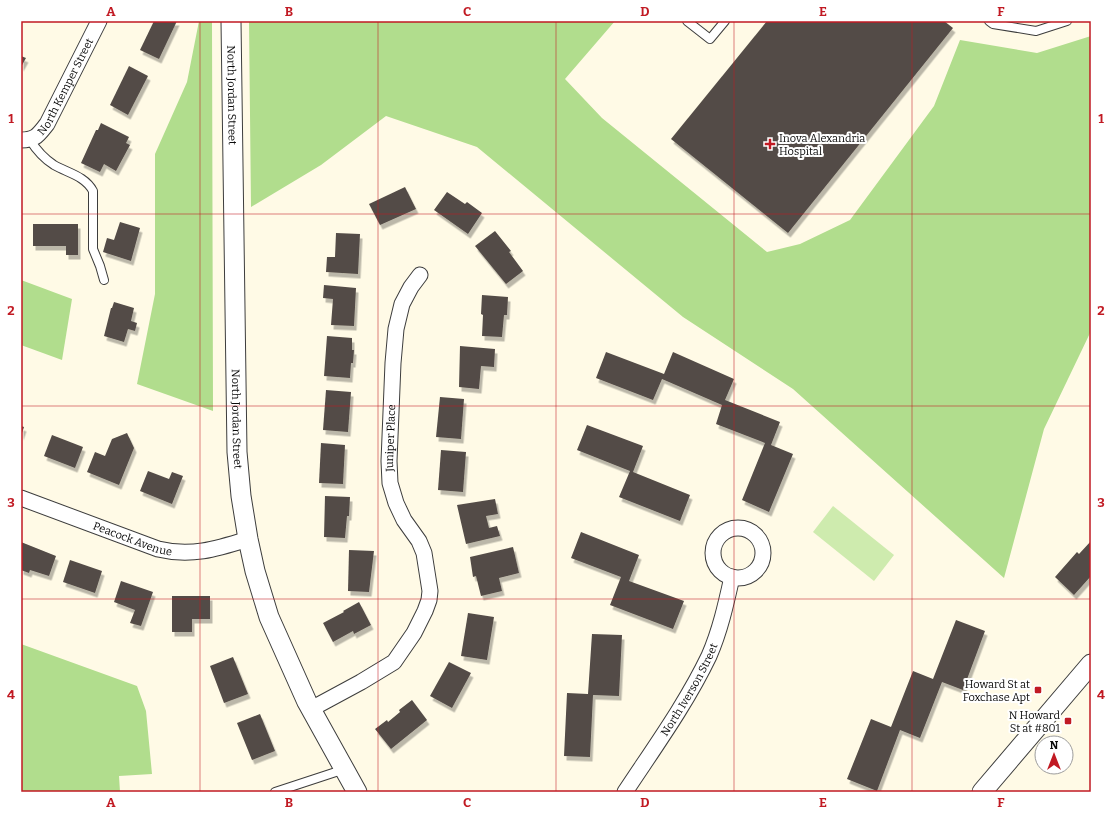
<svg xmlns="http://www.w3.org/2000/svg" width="1112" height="813" viewBox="0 0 1112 813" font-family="Bitter,serif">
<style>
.green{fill:#ceebae}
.forest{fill:#b1dd8d}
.building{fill:#534b46;filter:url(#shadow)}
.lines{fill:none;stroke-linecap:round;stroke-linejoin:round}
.service-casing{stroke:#3d3d3d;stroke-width:10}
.minor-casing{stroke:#3d3d3d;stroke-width:17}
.tertiary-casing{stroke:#3d3d3d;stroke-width:21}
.service{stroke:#fff;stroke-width:8}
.minor{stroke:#fff;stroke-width:15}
.tertiary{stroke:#fff;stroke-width:19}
.grid{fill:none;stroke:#c11a23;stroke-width:1;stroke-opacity:0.55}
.poi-dot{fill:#c11a23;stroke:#fff;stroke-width:1.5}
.labels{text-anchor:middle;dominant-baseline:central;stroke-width:4;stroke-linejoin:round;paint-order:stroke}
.street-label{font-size:11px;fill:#0a0a0a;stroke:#fff}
.poi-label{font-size:11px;fill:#0a0a0a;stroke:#fff;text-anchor:end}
.neatline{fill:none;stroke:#c11a23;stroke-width:1.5}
.grid-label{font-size:13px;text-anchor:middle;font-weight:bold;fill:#c11a23}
</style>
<defs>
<filter id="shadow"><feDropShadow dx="2.5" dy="4.5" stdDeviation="0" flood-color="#0004"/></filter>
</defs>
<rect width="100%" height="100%" fill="#fffae6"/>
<polygon class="green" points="833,506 894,555 874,581 813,532"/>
<g class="forest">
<polygon points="199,21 212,21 213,411 137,384 155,294 155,154 187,82"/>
<polygon points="249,21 615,21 565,79 602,118 767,252 800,244 850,220 934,106 960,40 1037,53 1091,36 1091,331 1044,429 1004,578 793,389 683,317 477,147 386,116 321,165 251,207"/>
<polygon points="21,280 72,299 62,360 21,345"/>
<polygon points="21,644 137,686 146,711 152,774 119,776 120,792 21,792"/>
</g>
<g class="building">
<polygon points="154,21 177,21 159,59 140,50"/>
<polygon points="767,21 944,21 953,28 788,233 671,139"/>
<polygon points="21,56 26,58 21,67"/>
<polygon points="129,66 148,76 128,115 110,105"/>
<polygon points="101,123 129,137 126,143 130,145 116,171 104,164 100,172 81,163 96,130 98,130"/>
<polygon points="405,187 416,209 380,225 369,204"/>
<polygon points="447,192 465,204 467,202 482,213 468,234 434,210"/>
<polygon points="120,222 140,228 131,261 103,252 107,238 114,240"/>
<polygon points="33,224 78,224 78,255 66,255 66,246 33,246"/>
<polygon points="495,231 511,251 509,252 523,271 506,284 475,246"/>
<polygon points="336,233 360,234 358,274 326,272 327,257 335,257"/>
<polygon points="324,285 356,288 354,326 331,325 333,299 323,298"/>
<polygon points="482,295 508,297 507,315 504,315 502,337 482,336 483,315 481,314"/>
<polygon points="114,302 134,308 131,321 137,323 135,331 128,329 124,342 104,336 111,308 112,308"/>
<polygon points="327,336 352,338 352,350 354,350 353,363 351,363 350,378 324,376"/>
<polygon points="460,346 495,349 494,367 481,366 479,389 459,387"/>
<polygon points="606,352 664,374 673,352 734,379 725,400 780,422 771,445 793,454 769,512 742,500 765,443 716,424 722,405 662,379 653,400 596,378"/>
<polygon points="326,390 351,392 348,432 323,430"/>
<polygon points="440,397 464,399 461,439 436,437"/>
<polygon points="587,425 643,446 633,472 690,495 680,521 619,497 630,471 577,450"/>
<polygon points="21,426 24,427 21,436"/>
<polygon points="127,433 134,448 119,485 87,472 95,452 105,456 112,439"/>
<polygon points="52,435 83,447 75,468 44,456"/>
<polygon points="321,443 345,445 343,484 319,483"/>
<polygon points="441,450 466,452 463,492 438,490"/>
<polygon points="148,471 169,479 172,472 183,476 172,504 140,491"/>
<polygon points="325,496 350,497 349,516 347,516 345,538 324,537"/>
<polygon points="495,499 498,514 486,516 489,528 497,526 500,536 466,544 457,505"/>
<polygon points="581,532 639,555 629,581 684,601 673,629 610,605 621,577 571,558"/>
<polygon points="1091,541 1091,576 1074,595 1055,577 1077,552 1079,554"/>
<polygon points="21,542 56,556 49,576 30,570 29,573 21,570"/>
<polygon points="513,547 519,573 499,578 502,591 481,596 476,576 473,577 470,557"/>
<polygon points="349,550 374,551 369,592 348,591"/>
<polygon points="70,560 102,571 95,593 63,582"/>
<polygon points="121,581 153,592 141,626 130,623 135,610 114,602"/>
<polygon points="172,596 210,596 210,619 192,619 192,632 172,632"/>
<polygon points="359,602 371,625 354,634 353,631 333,642 323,623 344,612 343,611"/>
<polygon points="468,613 494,617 487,660 461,656"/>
<polygon points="956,620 985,631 963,690 942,682 920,738 900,730 877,791 847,779 871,719 891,727 913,671 933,679"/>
<polygon points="592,634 622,635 619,696 593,695 590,757 564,756 567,693 588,694"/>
<polygon points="233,657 248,694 224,703 210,666"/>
<polygon points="449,662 471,673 452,708 430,696"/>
<polygon points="412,700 427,720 391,749 375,729 387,720 388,722 400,712 399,710"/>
<polygon points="260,714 275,751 252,760 237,723"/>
</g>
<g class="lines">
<g class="service-casing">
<g id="service">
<polyline points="687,21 710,39 725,21"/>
<polyline points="989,21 993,24 1036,31 1067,21"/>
<path d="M 30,140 C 37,151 43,158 54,165 C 68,173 85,176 93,191 L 93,249 L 100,266 L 104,280"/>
<polyline points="275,792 345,769"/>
</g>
</g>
<g class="minor-casing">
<g id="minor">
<path id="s1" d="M 21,140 C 36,140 38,135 47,124 L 99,21"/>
<path id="s2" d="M 21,498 L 158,549 C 191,557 216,549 248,539"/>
<circle cx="738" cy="553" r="25"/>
<path id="s3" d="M 311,709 L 361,682 L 394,662 L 414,633 L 425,611 L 429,600 L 430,591 L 424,553 L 419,541 L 404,520 L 396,503 L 390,483 L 389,461 L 393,363 L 396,329 L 402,304 L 411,287 L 420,275"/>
<path id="s4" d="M 625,792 C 654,748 686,704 709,656 C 720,631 726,604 732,577"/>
</g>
</g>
<g class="tertiary-casing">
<g id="tertiary">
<path id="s5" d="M 231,21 L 237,452 L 241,496 L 248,539 L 255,571 L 269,617 L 307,702 L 357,792"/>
<polyline points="982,792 1091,664"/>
</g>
</g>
<use href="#service" class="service"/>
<use href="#minor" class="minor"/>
<use href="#tertiary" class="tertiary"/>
</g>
<path class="grid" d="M 200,21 L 200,792M 378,21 L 378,792M 556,21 L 556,792M 734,21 L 734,792M 912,21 L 912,792M 21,214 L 1091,214M 21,406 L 1091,406M 21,599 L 1091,599"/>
<g class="poi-dot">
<path d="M768 138h4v4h4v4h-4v4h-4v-4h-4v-4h4z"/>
<rect x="1034" y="686" width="8" height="8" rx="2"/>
<rect x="1064" y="717" width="8" height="8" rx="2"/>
</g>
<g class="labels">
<g class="street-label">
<text stroke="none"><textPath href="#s1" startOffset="74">North Kemper Street</textPath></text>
<text stroke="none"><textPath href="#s5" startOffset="74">North Jordan Street</textPath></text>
<text stroke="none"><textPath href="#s5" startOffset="398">North Jordan Street</textPath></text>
<text stroke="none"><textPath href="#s3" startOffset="338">Juniper Place</textPath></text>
<text stroke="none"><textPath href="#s2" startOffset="119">Peacock Avenue</textPath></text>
<text stroke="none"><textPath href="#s4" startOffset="121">North Iverson Street</textPath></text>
</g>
<g class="poi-label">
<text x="779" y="138" text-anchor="start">Inova Alexandria<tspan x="779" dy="13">Hospital</tspan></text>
<text x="1030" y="684">Howard St at<tspan x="1030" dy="13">Foxchase Apt</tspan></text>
<text x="1060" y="715">N Howard<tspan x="1060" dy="13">St at #801</tspan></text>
</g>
</g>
<rect width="1112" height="813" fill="none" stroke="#ffffff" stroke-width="44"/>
<g transform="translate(1054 755)"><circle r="19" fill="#ffffff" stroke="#9d9d9d"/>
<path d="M0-3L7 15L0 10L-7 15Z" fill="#c11a23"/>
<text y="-6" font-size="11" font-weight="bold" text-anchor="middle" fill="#0a0a0a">N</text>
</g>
<rect x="22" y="22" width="1068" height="769" class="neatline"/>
<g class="grid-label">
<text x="111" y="16">A</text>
<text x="289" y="16">B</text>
<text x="467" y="16">C</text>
<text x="645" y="16">D</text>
<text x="823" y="16">E</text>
<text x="1001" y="16">F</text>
<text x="11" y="123">1</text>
<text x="1101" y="123">1</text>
<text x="11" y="315">2</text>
<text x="1101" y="315">2</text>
<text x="11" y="507">3</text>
<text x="1101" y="507">3</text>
<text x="11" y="699">4</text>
<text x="1101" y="699">4</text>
<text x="111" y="807">A</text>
<text x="289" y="807">B</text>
<text x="467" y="807">C</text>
<text x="645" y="807">D</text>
<text x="823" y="807">E</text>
<text x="1001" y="807">F</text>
</g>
</svg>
